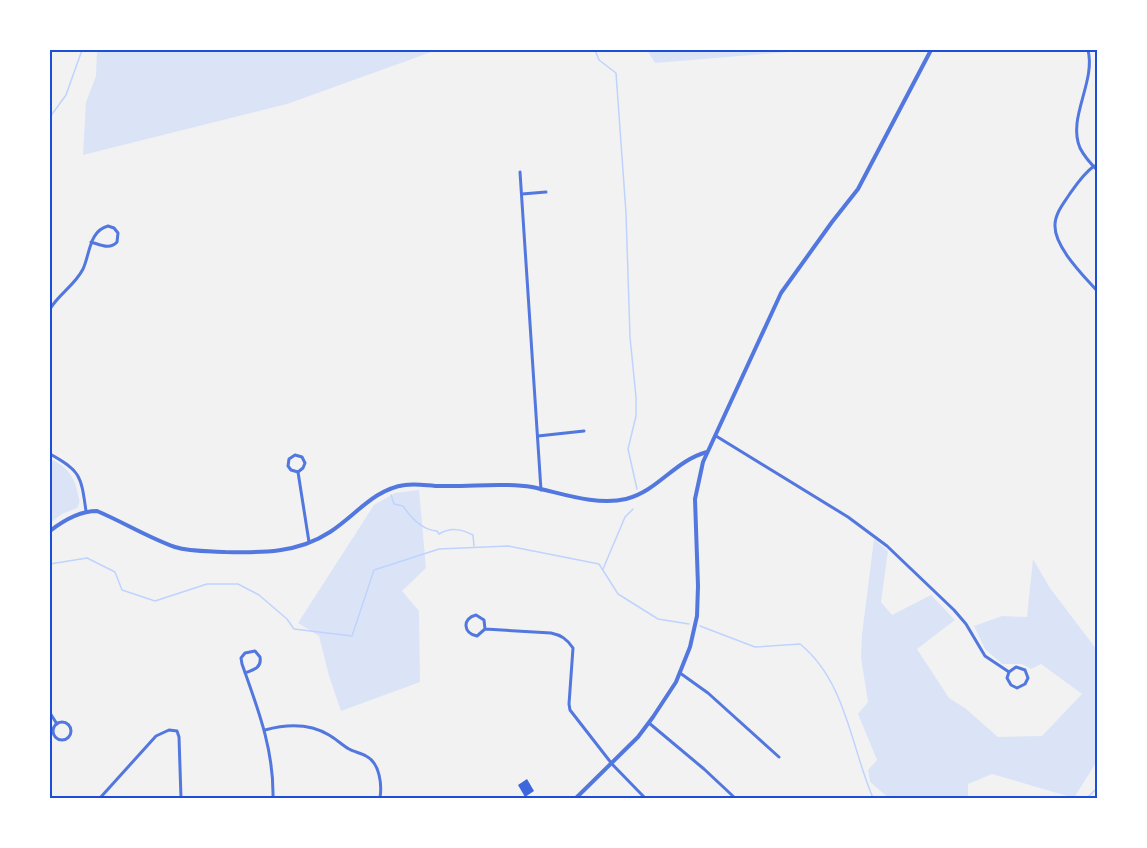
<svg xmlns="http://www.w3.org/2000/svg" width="1147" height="848" viewBox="0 0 1147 848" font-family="Lato,sans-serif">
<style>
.green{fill:#dbe4f7}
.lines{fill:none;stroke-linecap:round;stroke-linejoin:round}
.stream{stroke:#bfd3fe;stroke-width:1.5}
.building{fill:#3d67dc}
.minor{stroke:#5277de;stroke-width:3}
.tertiary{stroke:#5277de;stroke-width:4}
.neatline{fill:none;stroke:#1d4ed8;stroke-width:2}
</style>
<rect width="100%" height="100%" fill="#f2f2f2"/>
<g class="green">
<polygon points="97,50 437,50 287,104 83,155 86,102 96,76"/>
<polygon points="647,50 812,50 655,63"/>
<path d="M 50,459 C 67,466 75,477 78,495 C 80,501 80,503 77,508 L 62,514 L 50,523 Z"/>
<polygon points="419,490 426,568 402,591 419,611 420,682 341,711 329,676 319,636 298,623 374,505 395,493"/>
<polygon points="874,539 888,551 881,602 892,615 931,595 955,620 917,649 949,698 965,708 998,737 1042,736 1082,694 1041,664 1031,669 1022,664 1002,664 985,649 974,626 1002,616 1027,617 1033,559 1050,588 1097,650 1097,761 1074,798 992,774 968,784 968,798 889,798 870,782 868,770 877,760 858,714 868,702 861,658 862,634"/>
</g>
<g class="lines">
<g class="stream">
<polyline points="595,50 599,60 616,73 626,213 630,337 636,397 636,416 628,449 637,489"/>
<polyline points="50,117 66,95 82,50"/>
<path d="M 391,495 L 394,504 L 403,506 C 411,518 422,530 437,531 L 439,534 C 451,527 461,529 473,535 L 474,546"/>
<polyline points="50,564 87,558 115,572 122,590 155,601 207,584 238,584 259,595 287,619 294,629 352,636 374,570 439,549 508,546 599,564 618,594 658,619 689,624"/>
<polyline points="603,569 625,517 633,509"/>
<path d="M 700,626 L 755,647 L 800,644 C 846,681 851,747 873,798"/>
<polyline points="1087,798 1095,790 1098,790"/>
</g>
</g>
<polygon class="building" points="527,779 534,791 525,797 518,785"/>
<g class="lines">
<g class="minor">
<path d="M 1088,50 C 1096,82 1067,118 1080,148 C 1084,156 1091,164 1098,171"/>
<path d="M 1094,166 C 1083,174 1076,185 1069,195 C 1063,204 1055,214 1055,225 C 1054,247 1084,276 1098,292"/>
<polyline points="520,172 541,490"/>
<polyline points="522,194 546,192"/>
<path d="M 50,309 C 59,294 75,285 83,269 C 90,254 89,231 108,226 L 114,228 L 118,233 L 117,242 C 110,250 101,245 91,242"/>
<polyline points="538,436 584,431"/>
<polyline points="716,436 848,517 887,546 954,610 966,624 985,656 1009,672 1016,667 1025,670 1028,678 1025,684 1017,688 1011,685 1007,678 1009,672"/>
<path d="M 50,454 C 81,471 81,476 86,511"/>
<polyline points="298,472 291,470 288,466 289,459 295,455 302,457 305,463 303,468 298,472 309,542"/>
<path d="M 485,629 L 477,636 C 463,634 462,618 476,615 L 484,620 L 485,629 L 551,633 C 561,635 567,639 573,648 L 569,704 L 570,710 L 612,764 L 645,798"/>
<path d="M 245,673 C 253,670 262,668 260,657 L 255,651 L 245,653 L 241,658 L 242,664 C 258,709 274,750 273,798"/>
<polyline points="680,673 708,693 779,757"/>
<polyline points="50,713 57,724"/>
<circle cx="62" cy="731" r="9"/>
<polyline points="649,723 704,769 735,798"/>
<path d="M 265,730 C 287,724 309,723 329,735 C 336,739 342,745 349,749 C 354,752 361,753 366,756 C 380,763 382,785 380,798"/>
<polyline points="100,798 156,736 169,730 177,731 179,737 181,798"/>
</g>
<g class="tertiary">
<path d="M 50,531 C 64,520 79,511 97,511 C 123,522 149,538 175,547 C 191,552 209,551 225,552 C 262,553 298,553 330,532 C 355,516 374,489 405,485 C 417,483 429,486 441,486 C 472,487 502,482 532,487 C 561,493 596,506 626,499 C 658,491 674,461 707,452"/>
<polyline points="576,798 638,737 653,717 676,682 690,647 697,616 698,586 695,499 703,462 781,293 832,222 858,189 931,50"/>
</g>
</g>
<rect width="1147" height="848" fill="none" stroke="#ffffff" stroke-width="102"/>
<rect x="51" y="51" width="1045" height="746" class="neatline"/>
</svg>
